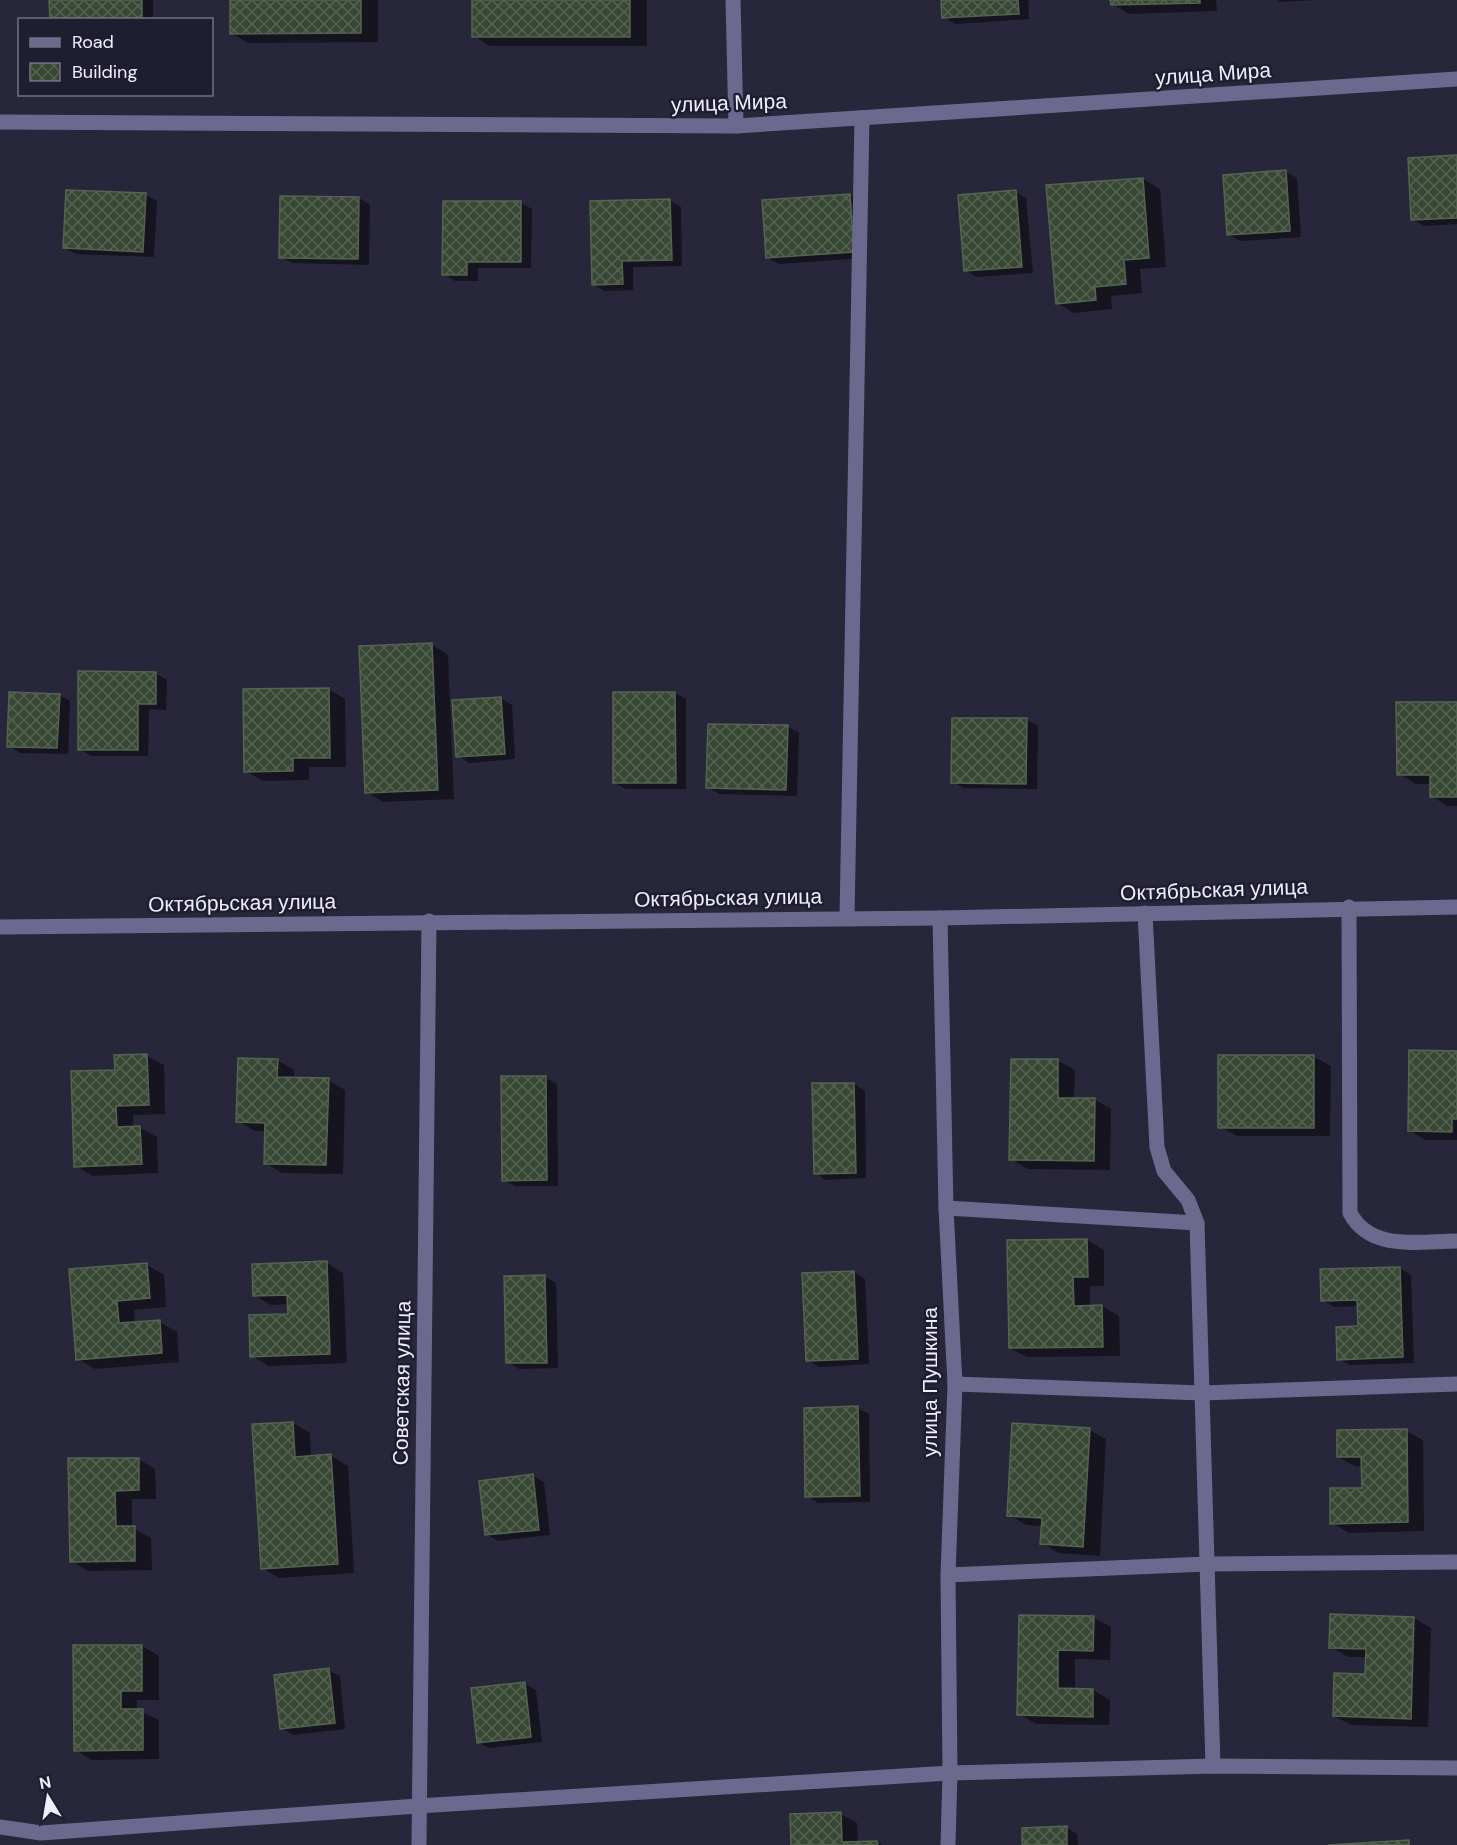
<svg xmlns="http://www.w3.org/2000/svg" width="1457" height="1845" viewBox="0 0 1457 1845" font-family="'DM Sans',sans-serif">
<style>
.shadow{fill:#0007}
.building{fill:url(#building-cross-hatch);stroke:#546450;stroke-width:1.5}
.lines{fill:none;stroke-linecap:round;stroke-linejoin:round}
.minor{stroke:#6c698f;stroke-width:15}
.labels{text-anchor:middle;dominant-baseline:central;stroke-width:5;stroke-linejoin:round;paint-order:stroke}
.street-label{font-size:21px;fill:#efeefc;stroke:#1f1d30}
</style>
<defs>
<pattern id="building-cross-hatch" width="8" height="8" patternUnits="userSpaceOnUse" patternTransform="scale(1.5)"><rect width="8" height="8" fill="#394835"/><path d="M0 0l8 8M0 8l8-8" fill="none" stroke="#566353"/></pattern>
</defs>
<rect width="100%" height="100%" fill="#28263a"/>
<g class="shadow">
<rect x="51" y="0" width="102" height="20"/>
<polygon points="231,0 378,0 378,42 248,43 231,33"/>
<polygon points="474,0 647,0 647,46 490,46 474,36"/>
<polygon points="943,0 1028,0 1029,19 955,24 944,17"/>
<polygon points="1112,0 1216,0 1217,11 1129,14 1112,4"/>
<polygon points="1277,0 1316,0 1281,2"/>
<polygon points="1457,156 1457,224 1424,226 1413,219"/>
<polygon points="1286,172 1297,178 1301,237 1240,241 1228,234"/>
<polygon points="1143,179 1160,189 1166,267 1140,269 1142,293 1111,296 1112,309 1074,313 1057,303"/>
<polygon points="1015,192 1026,198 1033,273 977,277 965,270"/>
<polygon points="146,195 157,201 154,257 76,254 65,248"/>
<polygon points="850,195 861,202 865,258 779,264 767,258"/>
<polygon points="359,198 370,205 369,265 292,263 281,257"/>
<polygon points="670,201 681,207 682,266 633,267 633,290 605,291 594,285"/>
<polygon points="521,203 532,209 531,268 478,268 478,281 455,281 444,274"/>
<polygon points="432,645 448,655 454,799 383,802 367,792"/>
<polygon points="155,673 167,680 166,710 149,709 148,756 91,756 80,749"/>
<polygon points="328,689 345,699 346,767 309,767 309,780 263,781 246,771"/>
<polygon points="675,693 686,699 686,789 626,789 615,783"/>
<polygon points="59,695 70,701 68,754 20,753 9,746"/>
<polygon points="500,698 512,705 515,759 469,763 458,756"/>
<polygon points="1457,703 1457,806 1448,806 1431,796 1431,784 1416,784 1399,774"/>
<polygon points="1027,720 1038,726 1037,789 964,788 953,782"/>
<polygon points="787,726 799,733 797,796 719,794 708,787"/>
<polygon points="1457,1052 1457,1140 1426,1140 1409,1130"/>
<polygon points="147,1056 164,1065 165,1114 133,1115 133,1128 140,1128 157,1137 158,1173 93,1176 76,1166 116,1071"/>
<polygon points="1314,1057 1331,1066 1330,1136 1237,1136 1220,1127"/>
<polygon points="277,1060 294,1070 294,1079 328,1080 345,1090 343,1174 282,1173 266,1163 266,1131 255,1131 238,1121"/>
<polygon points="1058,1061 1075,1070 1074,1099 1094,1099 1111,1109 1110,1170 1028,1169 1011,1159"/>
<polygon points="546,1078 557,1084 558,1186 515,1186 503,1180"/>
<polygon points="854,1084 865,1091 866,1178 826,1180 815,1173"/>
<polygon points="1087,1240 1104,1250 1104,1286 1090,1286 1090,1307 1102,1306 1119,1316 1120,1356 1027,1357 1010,1348"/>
<polygon points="327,1263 343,1273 347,1363 269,1366 252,1356 289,1316 289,1304 271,1305 254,1295"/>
<polygon points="147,1265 164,1275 166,1307 134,1310 135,1324 160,1322 177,1332 179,1362 95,1369 78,1359 71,1271"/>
<polygon points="1400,1268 1411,1275 1414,1363 1350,1365 1338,1359 1359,1328 1359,1306 1334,1307 1323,1300"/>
<polygon points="854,1272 865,1279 869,1364 819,1367 808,1360"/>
<polygon points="506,1277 545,1277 556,1283 558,1368 519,1369 507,1362"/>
<polygon points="858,1408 869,1414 870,1502 818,1503 807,1496"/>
<polygon points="293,1423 310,1433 311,1457 331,1456 348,1466 354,1573 279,1578 262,1568"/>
<polygon points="1089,1430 1106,1439 1100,1556 1059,1553 1042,1543 1043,1526 1026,1525 1009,1515"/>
<polygon points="1406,1431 1423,1440 1424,1531 1349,1533 1332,1523 1364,1489 1363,1466 1355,1466 1338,1457"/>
<polygon points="138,1459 155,1469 156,1499 132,1499 132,1528 151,1538 152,1570 88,1571 71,1561 70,1460"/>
<polygon points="533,1476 544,1482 550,1535 498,1541 486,1534"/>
<polygon points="1021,1616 1094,1618 1111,1627 1110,1660 1075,1659 1075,1690 1093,1690 1110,1700 1109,1725 1036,1724 1019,1714"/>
<polygon points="1414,1618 1431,1628 1428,1727 1351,1725 1334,1716 1366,1675 1367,1657 1348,1657 1331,1647"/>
<polygon points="142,1646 159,1656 159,1700 137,1700 137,1710 159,1720 159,1759 92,1760 75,1750"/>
<polygon points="328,1670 340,1676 345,1729 293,1735 282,1728"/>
<polygon points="525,1684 536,1690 542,1742 489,1748 478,1742"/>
<polygon points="840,1814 857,1823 858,1843 877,1842 882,1845 792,1845"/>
<polygon points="1066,1827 1077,1834 1078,1845 1024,1845"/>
</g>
<g class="building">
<polygon points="49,0 142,0 142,20 50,20"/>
<polygon points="230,0 361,0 361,33 230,34"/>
<rect x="472" y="0" width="158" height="37"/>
<polygon points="941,0 1018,0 1019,14 942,18"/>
<polygon points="1110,0 1200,0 1200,3 1111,5"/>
<polygon points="1457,155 1457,218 1411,220 1408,158"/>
<polygon points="1286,170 1290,231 1227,235 1223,175"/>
<polygon points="1143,178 1149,258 1124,260 1126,284 1095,287 1096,300 1056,304 1046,185"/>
<polygon points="66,190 146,193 143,252 63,248"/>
<polygon points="1016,190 1022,267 964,271 958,195"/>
<polygon points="850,194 854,252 766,258 762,200"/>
<polygon points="280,196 359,197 358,259 279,258"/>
<polygon points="670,199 672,260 622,261 623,284 592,285 590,201"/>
<polygon points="443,201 521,201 521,262 467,262 467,275 442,275"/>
<polygon points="432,643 438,790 365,793 359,646"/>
<polygon points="78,671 156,672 156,704 138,704 138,750 78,750"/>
<polygon points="329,688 330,758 293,758 293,771 244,772 243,689"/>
<polygon points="9,692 60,694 57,748 7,747"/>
<polygon points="613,692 675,692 676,783 613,783"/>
<polygon points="501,697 505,754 456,757 452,700"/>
<polygon points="1396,702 1457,702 1457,797 1430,797 1430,775 1397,775"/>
<polygon points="952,718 1027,718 1026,784 951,783"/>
<polygon points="708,724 788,725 786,790 706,788"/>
<polygon points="1409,1050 1457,1051 1457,1119 1452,1119 1452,1132 1408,1131"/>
<polygon points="147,1054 149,1105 116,1106 117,1127 140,1126 142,1164 74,1167 71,1071 115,1070 114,1055"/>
<rect x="1218" y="1055" width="96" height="73"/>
<polygon points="238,1058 278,1059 277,1077 329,1078 326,1165 264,1164 265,1123 236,1122"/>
<polygon points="1011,1059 1058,1059 1058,1098 1095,1098 1094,1161 1009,1160"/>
<polygon points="501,1076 546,1076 547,1180 502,1181"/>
<polygon points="812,1083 854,1083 856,1173 814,1174"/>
<polygon points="1087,1239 1088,1277 1073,1277 1074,1306 1102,1305 1103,1347 1009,1348 1007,1240"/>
<polygon points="327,1261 330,1354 250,1357 249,1315 288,1314 287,1295 253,1296 252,1264"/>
<polygon points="147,1263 150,1298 117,1301 119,1323 160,1320 162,1353 76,1360 69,1269"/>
<polygon points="1400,1267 1403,1357 1337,1360 1336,1327 1358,1326 1357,1300 1321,1301 1320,1269"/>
<polygon points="854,1271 858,1359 806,1361 802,1273"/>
<polygon points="545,1275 547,1363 506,1363 504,1276"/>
<polygon points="858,1406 860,1496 805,1497 804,1408"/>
<polygon points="293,1422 295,1457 331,1454 338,1564 261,1569 252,1424"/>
<polygon points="1012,1423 1090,1428 1083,1547 1040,1544 1042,1518 1007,1516"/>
<polygon points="1407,1429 1408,1522 1330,1524 1330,1488 1362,1488 1361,1457 1337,1457 1337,1430"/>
<polygon points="68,1458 139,1458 139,1490 115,1491 116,1526 135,1526 135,1561 70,1562"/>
<polygon points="533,1474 539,1530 485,1535 479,1481"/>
<polygon points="1330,1614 1414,1617 1411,1719 1333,1716 1334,1673 1365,1674 1366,1649 1329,1648"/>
<polygon points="1019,1615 1094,1616 1093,1651 1058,1650 1058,1688 1093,1689 1093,1717 1017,1715"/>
<polygon points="73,1645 142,1645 142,1691 121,1691 121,1709 143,1709 143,1750 74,1751"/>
<polygon points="329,1668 335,1723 280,1729 274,1675"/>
<polygon points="525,1682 531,1737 477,1743 471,1688"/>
<polygon points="841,1812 842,1842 877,1841 878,1845 791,1845 790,1814"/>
<polygon points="1067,1826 1067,1845 1022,1845 1022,1828"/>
<polygon points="1409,1840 1409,1845 1328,1845"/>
</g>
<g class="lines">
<g class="minor">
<polyline points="733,0 736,126"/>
<polyline points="0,122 736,126 1457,79"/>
<path d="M 1349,907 L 1350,1213 C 1371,1252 1419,1241 1457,1241"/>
<polyline points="1145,913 1157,1147 1164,1171 1188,1200 1197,1223"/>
<polyline points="847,917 862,118"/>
<polyline points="940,918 946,1208 955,1384 948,1575 950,1773 948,1845"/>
<polyline points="0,927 940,918 1457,907"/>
<polyline points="946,1208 1197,1223 1213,1766"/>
<polyline points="955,1384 1202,1393 1457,1384"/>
<polyline points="948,1575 1207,1564 1457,1562"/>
<polyline points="0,1827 41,1833 418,1806 950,1773 1213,1766 1457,1768"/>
<polyline points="419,1845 429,921"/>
</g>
</g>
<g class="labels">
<g class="street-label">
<text transform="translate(1213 74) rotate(-4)">улица Мира</text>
<text transform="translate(729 103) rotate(-2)">улица Мира</text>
<text transform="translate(1214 890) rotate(-2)">Октябрьская улица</text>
<text transform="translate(728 898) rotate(-1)">Октябрьская улица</text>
<text transform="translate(242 903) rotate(-1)">Октябрьская улица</text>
<text transform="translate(930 1382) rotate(-90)">улица Пушкина</text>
<text transform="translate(402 1383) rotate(-89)">Советская улица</text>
</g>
</g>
<rect x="18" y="18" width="195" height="78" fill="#1f1d30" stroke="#727182" stroke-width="1.5"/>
<rect x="30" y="38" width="30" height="9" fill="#6c698f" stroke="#727182" stroke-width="1.5"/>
<text x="72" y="48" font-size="18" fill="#efeefc">Road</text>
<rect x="30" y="63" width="30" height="18" fill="url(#building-cross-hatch)" stroke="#727182" stroke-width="1.5"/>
<text x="72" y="78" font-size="18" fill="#efeefc">Building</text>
<g transform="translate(48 1797) rotate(349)" stroke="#1f1d30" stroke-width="4.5" paint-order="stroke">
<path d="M0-4.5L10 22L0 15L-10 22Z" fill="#efeefc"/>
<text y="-9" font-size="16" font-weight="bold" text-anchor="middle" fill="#efeefc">N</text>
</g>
</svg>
